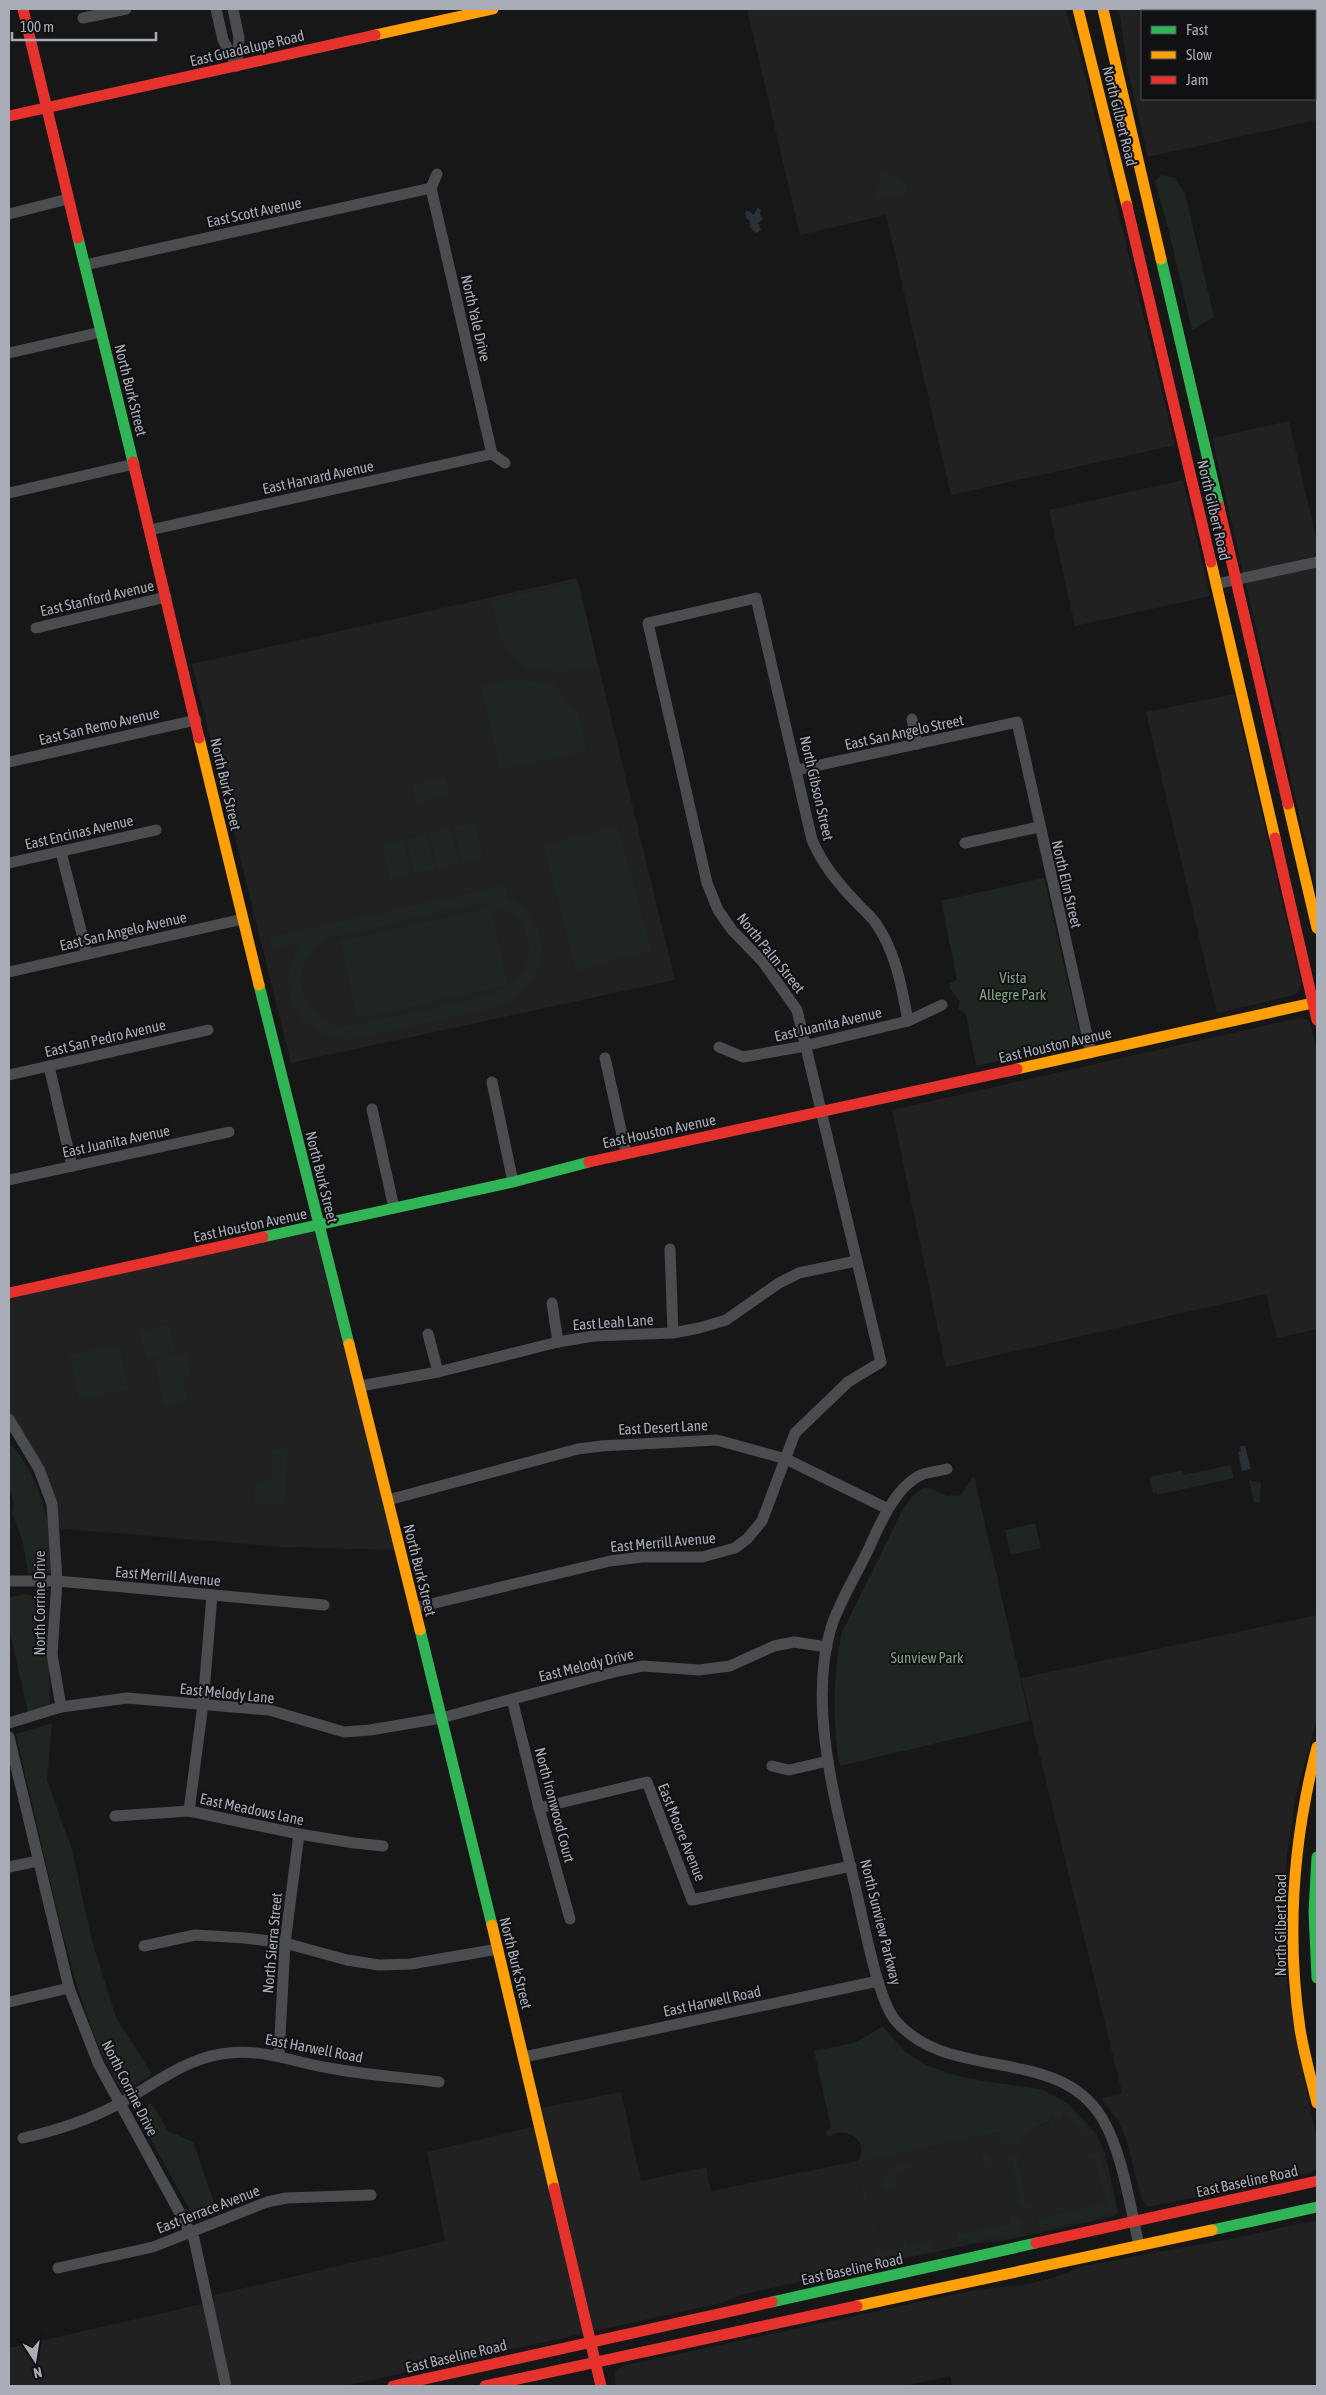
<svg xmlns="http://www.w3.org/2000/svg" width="1326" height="2395" viewBox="0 0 1326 2395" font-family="'Asap Condensed',sans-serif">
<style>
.built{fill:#212122;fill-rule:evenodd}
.green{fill:#1f2520;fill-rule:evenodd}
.water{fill:#2a3038}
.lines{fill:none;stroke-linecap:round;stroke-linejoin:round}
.street{stroke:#4b4c4f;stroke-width:11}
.fast{stroke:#30b455;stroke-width:11}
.slow{stroke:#ff9f0a;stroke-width:11}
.jam{stroke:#e5322d;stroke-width:11}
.labels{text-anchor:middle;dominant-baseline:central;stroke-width:4;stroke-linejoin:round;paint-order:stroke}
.street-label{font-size:15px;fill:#a8acb7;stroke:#111113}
.park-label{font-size:15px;fill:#80a184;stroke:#111113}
</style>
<rect width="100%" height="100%" fill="#171717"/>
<g class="built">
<polygon points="747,9 1065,9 1078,47 1175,445 951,495 886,215 800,235"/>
<path d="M 1119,9 L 1317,9 L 1317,120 L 1148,157 L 1127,67 ZM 1142,11 L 1315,11 L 1315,99 L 1142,99 Z"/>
<polygon points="1289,421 1317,542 1317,892 1212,438"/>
<polygon points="1183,480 1210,596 1075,626 1049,510"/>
<polygon points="577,578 675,980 291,1063 192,664"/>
<polygon points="1234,694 1301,983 1300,989 1294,995 1217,1013 1146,712"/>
<polygon points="1299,1018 1308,1020 1310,1023 1317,1051 1317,1329 1277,1338 1266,1294 946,1367 892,1110"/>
<polygon points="319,1225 400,1550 282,1547 54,1528 52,1504 9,1419 9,1293"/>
<polygon points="1317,1615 1317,1719 1296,1795 1287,1855 1284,1922 1287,1982 1299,2054 1317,2140 1317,2169 1307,2174 1271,2176 1222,2187 1201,2196 1148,2207 1142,2200 1126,2138 1119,2122 1101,2098 1122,2093 1021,1678"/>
<polygon points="621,2092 641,2181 706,2167 711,2191 999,2132 1029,2132 1047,2122 1050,2129 1048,2122 1053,2116 1063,2113 1069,2104 1097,2135 1105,2154 1118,2212 1112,2217 1001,2241 977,2243 879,2264 745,2294 721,2303 345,2386 9,2386 9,2348 215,2301 214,2295 445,2241 427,2152 539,2125 536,2109"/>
<polygon points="1317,2220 1317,2386 952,2386 950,2376 905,2386 615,2386 615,2372 623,2366 975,2290 1023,2285 1056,2277 1083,2266 1235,2238"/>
</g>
<g class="green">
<polygon points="884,171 906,184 908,193 875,200 874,195 881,184 878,182"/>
<polygon points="1161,175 1175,178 1185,193 1214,317 1192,330 1169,232 1155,181"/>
<polygon points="575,582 579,585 598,666 562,673 525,668 501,642 491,601"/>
<polygon points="516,679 553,684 578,710 587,751 503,770 499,767 481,686"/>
<polygon points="446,777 450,796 416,804 412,785"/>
<polygon points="475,822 483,857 462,863 454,827"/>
<polygon points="618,825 652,951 576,971 543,845"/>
<polygon points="450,828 459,863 438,869 429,833"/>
<polygon points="427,834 435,869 414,874 406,839"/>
<polygon points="403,839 411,875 390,880 381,845"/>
<polygon points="1044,878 1080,1035 1079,1042 976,1066 966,1014 958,1009 960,1002 950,989 949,983 957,980 941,901"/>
<path d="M 505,885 L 508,897 C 558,925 551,986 499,1007 L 349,1040 C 295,1037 272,988 300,943 L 272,949 L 269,937 ZM 475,904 C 533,900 550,974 496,994 L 349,1026 C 299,1024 283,966 325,939 Z"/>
<polygon points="491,907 508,985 357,1019 340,941"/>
<polygon points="169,1324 176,1353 146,1360 139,1331"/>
<polygon points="119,1344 129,1389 79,1400 69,1355"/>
<polygon points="187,1353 191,1373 188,1377 183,1379 188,1400 164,1406 154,1360"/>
<path d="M 12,1445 C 44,1484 50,1524 53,1573 L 28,1573 L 23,1543 L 12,1512 L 14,1505 L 9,1485 L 9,1447 Z"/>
<polygon points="288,1447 285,1505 254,1504 255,1481 271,1480 272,1450"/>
<polygon points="1231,1465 1234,1478 1157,1495 1156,1492 1153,1493 1149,1477 1182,1470 1184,1475"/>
<path d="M 974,1476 L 1030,1721 L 840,1766 C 832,1731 833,1667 842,1632 L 903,1509 C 910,1500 916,1489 928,1487 L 947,1496 L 960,1495 Z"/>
<polygon points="1249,1480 1261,1483 1260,1503 1254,1502"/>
<polygon points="1035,1523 1041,1548 1011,1555 1005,1530"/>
<polygon points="27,1594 47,1599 50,1705 28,1712 9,1629 9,1597"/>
<polygon points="52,1723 47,1780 72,1850 92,1941 116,2017 152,2074 123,2094 95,2039 76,1982 57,1911 16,1734"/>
<path d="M 883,2026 C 892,2037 901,2049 913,2057 C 947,2080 1001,2083 1041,2089 L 1069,2104 L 1068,2106 L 1091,2132 L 1079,2139 L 1078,2135 L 1081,2129 L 1064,2113 L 1060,2121 L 1053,2116 L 1048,2122 L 1053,2126 L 1053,2129 L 1046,2122 L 1029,2132 L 1030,2134 L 1021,2134 L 1019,2142 L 1023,2144 L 1002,2146 L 998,2132 L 857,2163 C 870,2144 852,2128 833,2134 L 831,2137 L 827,2135 L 825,2131 L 831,2128 L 814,2051 L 857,2042 Z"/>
<polygon points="152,2103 168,2131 193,2142 215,2205 195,2219 135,2111"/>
<polygon points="981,2150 991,2159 995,2168 985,2170"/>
<polygon points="1099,2151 1115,2207 1111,2214 1044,2229 1038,2225 1038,2218 1106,2203 1095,2158 1088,2159 1087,2156 1088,2153"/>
<polygon points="1017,2154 1024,2156 1017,2160 1027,2205 1035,2204 1033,2209 1027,2209 1013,2200 1020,2197 1012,2161 1005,2160"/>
<path d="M 910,2162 L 918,2166 L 895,2172 L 899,2202 L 896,2189 L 884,2191 C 879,2172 894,2166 910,2162 Z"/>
<polygon points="862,2177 867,2199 874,2199 867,2202 872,2225 879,2224 872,2231 859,2178"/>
<path d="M 1014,2215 L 1020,2220 L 1022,2228 L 1019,2234 L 967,2243 L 965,2239 L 961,2244 C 957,2240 954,2233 958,2228 L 962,2234 L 985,2229 L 984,2222 L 986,2222 L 988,2228 L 1011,2224 L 1010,2217 Z"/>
<polygon points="930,2234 935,2250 881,2262 877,2258 875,2251 880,2246 881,2252 904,2247 903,2240 906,2240 908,2246 930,2241"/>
</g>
<g class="water">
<polygon points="757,208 761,209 760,214 763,219 758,223 761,230 756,233 750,227 750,221 747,219 745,212 749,211 754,215"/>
<polygon points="1240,1446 1245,1446 1251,1469 1242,1471 1238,1452 1241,1451"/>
</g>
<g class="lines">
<g class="street">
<polyline points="216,9 223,40 237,66"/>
<polyline points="233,9 239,38 237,66"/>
<polyline points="83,18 126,9"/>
<polyline points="431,188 492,454"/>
<polyline points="431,188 437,174"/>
<polyline points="9,214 68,199"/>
<polyline points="85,265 431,188"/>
<polyline points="9,353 101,332"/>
<polyline points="492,454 505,463"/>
<polyline points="9,493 134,464"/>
<polyline points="150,530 492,454"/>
<polyline points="1216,584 1317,562"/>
<polyline points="36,628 166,597"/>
<polyline points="912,719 917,744"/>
<polyline points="9,762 196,720"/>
<polyline points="797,770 1017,722 1091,1053"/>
<polyline points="965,843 1039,827"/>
<polyline points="61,852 87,954"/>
<polyline points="9,863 156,830"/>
<polyline points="9,972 243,919"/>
<polyline points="719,1047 743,1057 800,1047 908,1021 942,1005"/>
<polyline points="605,1058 626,1153"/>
<polyline points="49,1066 72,1166"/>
<polyline points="9,1075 208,1030"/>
<polyline points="492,1082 513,1182"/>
<polyline points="372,1109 394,1208"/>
<polyline points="9,1180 229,1132"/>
<polyline points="670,1249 673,1333"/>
<polyline points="552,1303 558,1342"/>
<polyline points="428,1334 438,1372"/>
<polyline points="360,1386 438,1372 558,1342 593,1336 673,1333 699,1328 726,1320 779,1283 799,1273 856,1261"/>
<polyline points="9,1419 39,1469 52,1504 57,1581 52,1654 61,1707"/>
<path d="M 947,1469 C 939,1471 930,1472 923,1474 C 896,1485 880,1524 869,1548 C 858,1572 838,1604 831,1628 C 806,1711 840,1817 858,1899 C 865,1928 878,1999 895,2020 C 949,2084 1057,2044 1102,2118 C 1122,2151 1130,2206 1139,2245"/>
<polyline points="388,1500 578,1449 601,1446 717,1440 786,1459 888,1509"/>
<polyline points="9,1581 57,1581 324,1605"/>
<path d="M 414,1608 L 610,1561 L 642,1557 L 702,1557 L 735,1548 L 747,1539 L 762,1521 L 795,1433 L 848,1382 L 881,1362 L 797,1010 L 763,962 L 732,930 L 718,910 L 707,883 L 648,623 L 756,598 L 812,840 C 823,865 837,882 856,902 C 863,910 872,917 877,925 C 896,953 902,989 908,1021"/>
<polyline points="512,1699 539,1808 570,1919"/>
<polyline points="9,1723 61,1707 127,1698 269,1710 344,1732 370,1730 441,1718 618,1671 643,1666 699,1670 730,1666 774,1646 794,1642 827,1647"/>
<polyline points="9,1737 69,1988 98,2063 194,2239 226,2386"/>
<polyline points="772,1766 789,1770 828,1761"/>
<polyline points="539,1808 647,1782 692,1900 851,1866"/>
<polyline points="189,1811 203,1704 212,1595"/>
<polyline points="115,1816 189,1811 299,1834 354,1843 383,1846"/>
<polyline points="9,1867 38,1861"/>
<polyline points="144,1946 195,1935 245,1938 285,1943 347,1960 379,1965 411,1964 498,1949"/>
<polyline points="9,2002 69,1988"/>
<polyline points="279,2055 285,1943 299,1834"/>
<polyline points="524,2057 878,1981"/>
<path d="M 23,2138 C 59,2130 90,2120 122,2102 C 154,2084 184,2060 221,2054 C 260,2047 292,2062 329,2068 C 365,2075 402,2077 439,2082"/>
<polyline points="58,2268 153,2247 267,2202 286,2198 371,2195"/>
</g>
<g class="fast">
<polyline points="78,238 133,462"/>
<polyline points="1161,259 1219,507"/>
<polyline points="259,985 349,1344"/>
<polyline points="263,1237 513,1182 589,1162"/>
<polyline points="420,1630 492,1925"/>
<polyline points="1317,1857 1314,1912 1317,1978"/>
<polyline points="1212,2230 1317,2207"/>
<polyline points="772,2302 1036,2243"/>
</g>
<g class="slow">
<polyline points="1078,9 1127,206"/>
<polyline points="1103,9 1161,259"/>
<polyline points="375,35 493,9"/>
<polyline points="1211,562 1275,838"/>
<polyline points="199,738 259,985"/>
<polyline points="1288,804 1317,928"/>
<polyline points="1017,1069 1317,1002"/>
<polyline points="349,1344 420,1630"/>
<path d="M 1317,1747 C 1293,1840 1286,1934 1300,2029 C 1304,2054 1311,2078 1317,2103"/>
<polyline points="492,1925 554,2188"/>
<polyline points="857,2306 1212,2230"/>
</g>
<g class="jam">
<polyline points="23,9 78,238"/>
<polyline points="9,116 375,35"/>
<polyline points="1127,206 1211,562"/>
<polyline points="133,462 199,738"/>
<polyline points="1219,507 1288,804"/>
<polyline points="1275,838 1317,1020"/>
<polyline points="589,1162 1017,1069"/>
<polyline points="9,1293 263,1237"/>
<polyline points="554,2188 601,2386"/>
<polyline points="1036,2243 1317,2181"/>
<polyline points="393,2386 772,2302"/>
<polyline points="485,2386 857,2306"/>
</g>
</g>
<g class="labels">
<g class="street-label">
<text transform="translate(247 48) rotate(-13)">East Guadalupe Road</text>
<text transform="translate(1120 116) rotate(76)">North Gilbert Road</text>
<text transform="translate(254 212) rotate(-12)">East Scott Avenue</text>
<text transform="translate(476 318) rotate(77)">North Yale Drive</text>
<text transform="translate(131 390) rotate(76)">North Burk Street</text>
<text transform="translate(318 477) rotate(-12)">East Harvard Avenue</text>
<text transform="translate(1214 510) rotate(77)">North Gilbert Road</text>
<text transform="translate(97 598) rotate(-13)">East Stanford Avenue</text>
<text transform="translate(99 726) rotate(-13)">East San Remo Avenue</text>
<text transform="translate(904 732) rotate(-12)">East San Angelo Street</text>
<text transform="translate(226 784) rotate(77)">North Burk Street</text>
<text transform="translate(817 788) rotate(77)">North Gibson Street</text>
<text transform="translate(79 832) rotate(-13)">East Encinas Avenue</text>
<text transform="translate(1067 884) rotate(77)">North Elm Street</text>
<text transform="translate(123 931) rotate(-13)">East San Angelo Avenue</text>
<text transform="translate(771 953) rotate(51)">North Palm Street</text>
<text transform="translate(828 1024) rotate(-13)">East Juanita Avenue</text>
<text transform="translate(105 1038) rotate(-13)">East San Pedro Avenue</text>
<text transform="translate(1055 1045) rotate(-13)">East Houston Avenue</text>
<text transform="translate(659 1131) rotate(-12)">East Houston Avenue</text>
<text transform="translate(116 1141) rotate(-12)">East Juanita Avenue</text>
<text transform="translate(322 1177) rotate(76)">North Burk Street</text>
<text transform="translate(250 1225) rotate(-12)">East Houston Avenue</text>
<text transform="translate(613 1322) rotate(-4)">East Leah Lane</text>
<text transform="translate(663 1427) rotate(-3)">East Desert Lane</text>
<text transform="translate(663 1542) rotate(-5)">East Merrill Avenue</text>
<text transform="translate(420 1570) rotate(76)">North Burk Street</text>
<text transform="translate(168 1576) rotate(5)">East Merrill Avenue</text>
<text transform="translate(39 1603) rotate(-90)">North Corrine Drive</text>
<text transform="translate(586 1665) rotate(-14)">East Melody Drive</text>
<text transform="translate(227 1693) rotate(6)">East Melody Lane</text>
<text transform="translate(555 1805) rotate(75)">North Ironwood Court</text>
<text transform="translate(252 1809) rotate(12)">East Meadows Lane</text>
<text transform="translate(682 1832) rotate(68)">East Moore Avenue</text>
<text transform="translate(881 1922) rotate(76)">North Sunview Parkway</text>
<text transform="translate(1280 1925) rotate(-90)">North Gilbert Road</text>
<text transform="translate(272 1943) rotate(-85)">North Sierra Street</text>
<text transform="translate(516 1963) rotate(76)">North Burk Street</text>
<text transform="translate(712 2001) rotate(-12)">East Harwell Road</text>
<text transform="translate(314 2048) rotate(11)">East Harwell Road</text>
<text transform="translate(130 2088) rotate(63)">North Corrine Drive</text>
<text transform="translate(1247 2181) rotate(-12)">East Baseline Road</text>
<text transform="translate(208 2209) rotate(-21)">East Terrace Avenue</text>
<text transform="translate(852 2269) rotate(-12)">East Baseline Road</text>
<text transform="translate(456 2356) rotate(-13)">East Baseline Road</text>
</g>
<g class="park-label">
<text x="1013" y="977">Vista<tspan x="1013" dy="17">Allegre Park</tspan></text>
<text x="927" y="1657">Sunview Park</text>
</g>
</g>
<rect width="1326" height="2395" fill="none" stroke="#a8acb7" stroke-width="20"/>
<rect x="1141" y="10" width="175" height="90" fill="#111113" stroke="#4d4f55"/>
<rect x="1151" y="26" width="25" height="8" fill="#30b455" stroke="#4d4f55"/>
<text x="1186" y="35" font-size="15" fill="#a8acb7">Fast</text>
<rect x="1151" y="51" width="25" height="8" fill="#ff9f0a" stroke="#4d4f55"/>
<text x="1186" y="60" font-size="15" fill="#a8acb7">Slow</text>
<rect x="1151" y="76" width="25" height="8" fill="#e5322d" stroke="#4d4f55"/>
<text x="1186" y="85" font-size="15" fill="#a8acb7">Jam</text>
<g transform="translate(35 2360) rotate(168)" stroke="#111113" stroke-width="4" paint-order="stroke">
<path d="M0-4L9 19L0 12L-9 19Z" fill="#a8acb7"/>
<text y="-8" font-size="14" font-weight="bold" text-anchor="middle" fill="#a8acb7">N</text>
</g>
<path d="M12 32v8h144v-8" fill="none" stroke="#a8acb7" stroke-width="2.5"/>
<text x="20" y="32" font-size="15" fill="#a8acb7" stroke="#111113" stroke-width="4" paint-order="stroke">100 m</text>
</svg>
